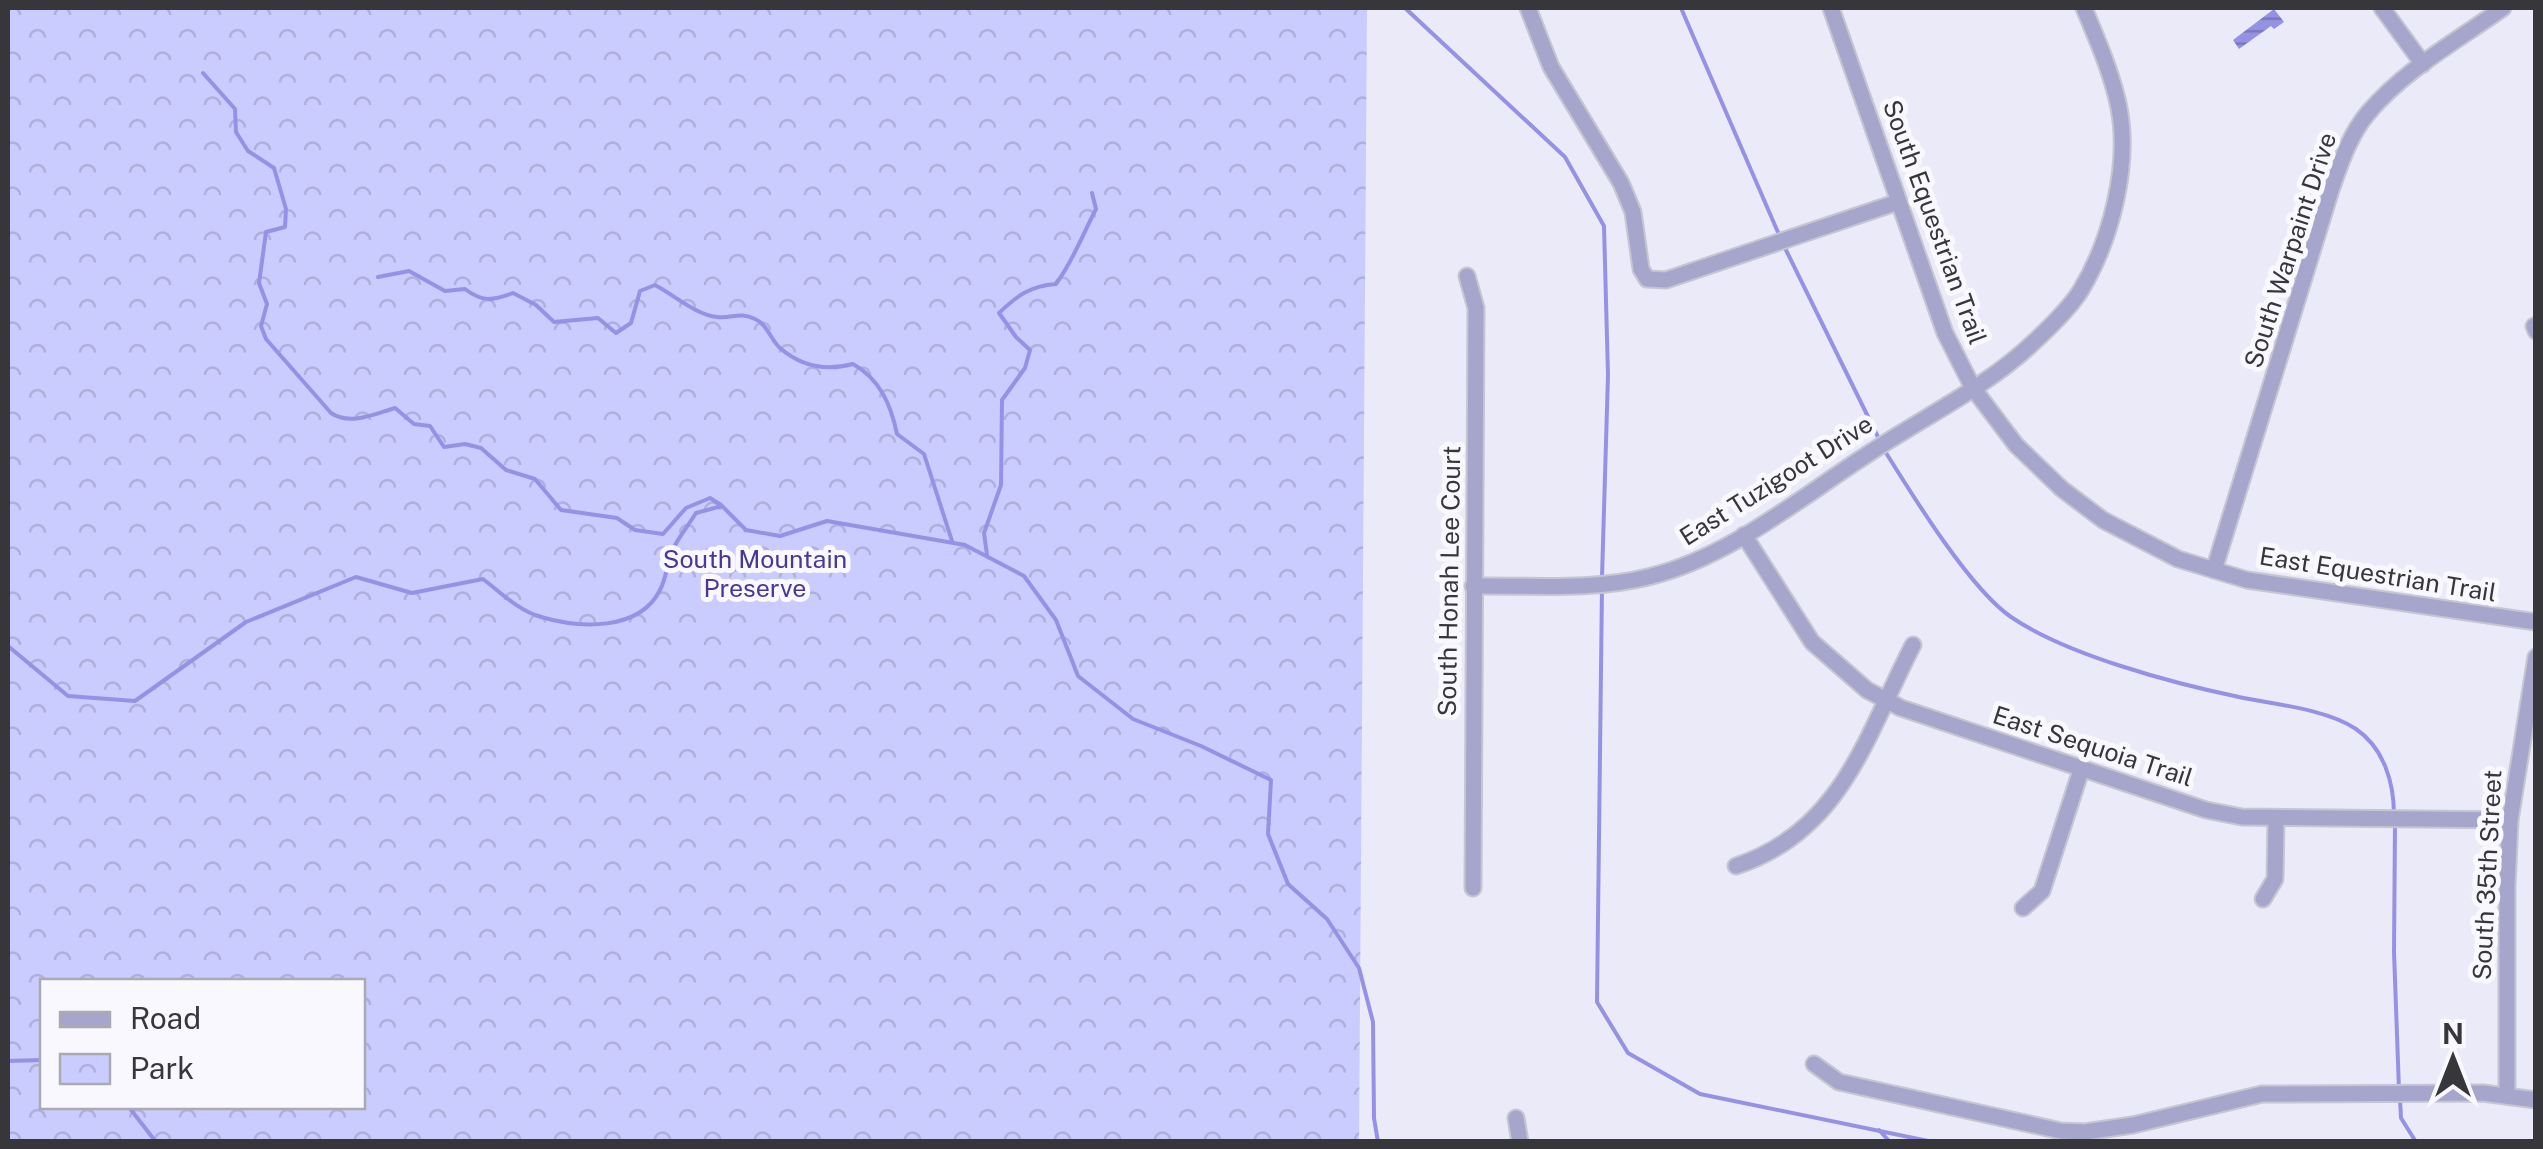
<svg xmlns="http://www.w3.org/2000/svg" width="2543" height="1149" viewBox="0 0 2543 1149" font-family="'Public Sans',sans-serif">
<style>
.park{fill:url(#park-crowns);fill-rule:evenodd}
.water{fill:url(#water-rules)}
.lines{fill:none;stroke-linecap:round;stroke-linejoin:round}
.stream{stroke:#9592e6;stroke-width:4}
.minor-casing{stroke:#c6c6d2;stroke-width:19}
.minor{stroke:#a6a6cd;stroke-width:15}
.labels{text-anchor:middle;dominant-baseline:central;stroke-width:10;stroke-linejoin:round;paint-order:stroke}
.street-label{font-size:25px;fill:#36363b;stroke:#f8f8fe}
.park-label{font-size:25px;fill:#463799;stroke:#f8f8fe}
</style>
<defs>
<pattern id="park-crowns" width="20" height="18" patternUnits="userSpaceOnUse" patternTransform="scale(2.5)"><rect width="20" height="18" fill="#cacbfe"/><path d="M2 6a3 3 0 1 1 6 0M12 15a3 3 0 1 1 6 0" fill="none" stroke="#aeafdb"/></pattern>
<pattern id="water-rules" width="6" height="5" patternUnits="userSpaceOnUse" patternTransform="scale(2.5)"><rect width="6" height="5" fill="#9592e6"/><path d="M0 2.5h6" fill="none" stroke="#7a78bc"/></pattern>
</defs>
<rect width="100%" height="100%" fill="#eaeaf8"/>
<path class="park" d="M 8,8 L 1367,8 L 1359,1141 L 8,1141 ZM 42,982 L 362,982 L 362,1106 L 42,1106 Z"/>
<polygon class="water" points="2274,9 2284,22 2274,29 2271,26 2239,49 2233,40"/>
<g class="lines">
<g class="stream">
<polyline points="1405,8 1565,157 1604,226 1608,375 1602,577"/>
<polyline points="1681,8 1780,237"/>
<path d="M 203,73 L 235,109 L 236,132 L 248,151 L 274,168 L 286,209 L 285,227 L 266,232 L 259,283 L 267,304 L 261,326 L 266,339 L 331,413 C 350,426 374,414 395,408 L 414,424 L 430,426 L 444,447 L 465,444 L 481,448 L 506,470 L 535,479 L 561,510 L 617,518 L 635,530 L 663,534 L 686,508 L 710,498 L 721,505"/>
<polyline points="1784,246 1879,439"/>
<path d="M 378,277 L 409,271 L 445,291 L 465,289 C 482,302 492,301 513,293 L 536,305 L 554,322 L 598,318 L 616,333 L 631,323 L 640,291 L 655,285 C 674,295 696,315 717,317 C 732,319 740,311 755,319 C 767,324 771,340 780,348 C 802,367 827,371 853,364 C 880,379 891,405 897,434 L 924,454 L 952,541"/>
<path d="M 1883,448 C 1911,493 1969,588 2011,617 C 2067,655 2172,683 2239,697 C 2272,704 2327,709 2356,729 C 2384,748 2394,783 2394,815"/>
<path d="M 987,555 L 984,533 L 1001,485 L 1002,400 L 1025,368 L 1030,350 L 1016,337 L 999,313 C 1018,295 1030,286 1056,284 C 1073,261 1083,234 1096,209 L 1092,193"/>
<polyline points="1602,587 1597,1002 1628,1053 1700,1094 1933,1142"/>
<path d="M 8,646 L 68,696 L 135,701 L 246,622 L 356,577 L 412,593 L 483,579 C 500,592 519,611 541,617 C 579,628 639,632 660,590 C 666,579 667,565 671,553 C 677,539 688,526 696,513 L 722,506 L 746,530 L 780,536 L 827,521 L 965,545 L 1024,576 L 1056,620 L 1078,676 L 1133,719 L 1201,746 L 1271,780 L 1268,834 L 1288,884 L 1327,919 L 1359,968 L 1373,1022 L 1374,1118 L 1378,1142"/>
<polyline points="2395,824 2394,952 2399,1090"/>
<polyline points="8,1061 42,1060"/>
<polyline points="2400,1099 2401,1118 2416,1142"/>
<polyline points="128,1106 156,1142"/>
<polyline points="1879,1130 1890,1142"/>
</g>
<g class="minor-casing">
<g id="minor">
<polyline points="1528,8 1551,67 1621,183 1633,212 1641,269 1647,279 1666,280 1898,202"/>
<polyline points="1831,8 1945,333 1973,388 2016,445 2062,489 2103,520 2178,559 2247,580 2536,622"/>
<polyline points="2382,8 2423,64"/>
<polyline points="1467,276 1476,308 1473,888"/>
<polyline points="2534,326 2536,331"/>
<polyline points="1744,535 1812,642 1867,690 1901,708 2206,810 2242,817 2510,820"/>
<path d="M 2214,570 L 2331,190 C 2340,164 2350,134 2368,113 C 2404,70 2458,40 2503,8"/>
<path d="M 1473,586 C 1530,585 1592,591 1648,577 C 1728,558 1797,500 1865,456 C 1921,418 1986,388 2035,341 C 2050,327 2070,308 2081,290 C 2111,240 2130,166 2119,108 C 2112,73 2097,40 2084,8"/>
<path d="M 1736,866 C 1842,831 1866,736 1913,645"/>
<polyline points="2263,899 2275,879 2276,819"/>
<polyline points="2023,908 2042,891 2082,767"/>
<polyline points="1814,1064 1839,1082 2061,1131 2085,1132 2133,1125 2262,1094 2483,1093 2536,1100"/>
<polyline points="2507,1096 2507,886 2510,820 2536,657"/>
<polyline points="1516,1118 1520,1142"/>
</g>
</g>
<use href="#minor" class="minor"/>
</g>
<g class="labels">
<g class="street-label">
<text transform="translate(1935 222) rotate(70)">South Equestrian Trail</text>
<text transform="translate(2290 250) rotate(-72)">South Warpaint Drive</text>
<text transform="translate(1776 480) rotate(-32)">East Tuzigoot Drive</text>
<text transform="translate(2378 574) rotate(9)">East Equestrian Trail</text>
<text transform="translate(1449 581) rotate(-89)">South Honah Lee Court</text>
<text transform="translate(2093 746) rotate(18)">East Sequoia Trail</text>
<text transform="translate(2487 875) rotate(-87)">South 35th Street</text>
</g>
<g class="park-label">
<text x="755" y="559">South Mountain<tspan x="755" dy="29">Preserve</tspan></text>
</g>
</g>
<rect width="2543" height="1149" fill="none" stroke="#36363b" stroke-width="20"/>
<rect x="40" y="979" width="325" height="130" fill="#f8f8fe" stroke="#aaaab0" stroke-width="2.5"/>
<rect x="60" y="1012" width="50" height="15" fill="#a6a6cd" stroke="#aaaab0" stroke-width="2.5"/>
<text x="130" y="1029" font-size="30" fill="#36363b">Road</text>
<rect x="60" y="1054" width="50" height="30" fill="url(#park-crowns)" stroke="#aaaab0" stroke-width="2.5"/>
<text x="130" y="1079" font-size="30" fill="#36363b">Park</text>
<g transform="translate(2453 1059)" stroke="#f8f8fe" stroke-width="8" paint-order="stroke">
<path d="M0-8L18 38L0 25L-18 38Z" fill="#36363b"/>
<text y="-15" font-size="28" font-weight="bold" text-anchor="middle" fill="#36363b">N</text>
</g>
</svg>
